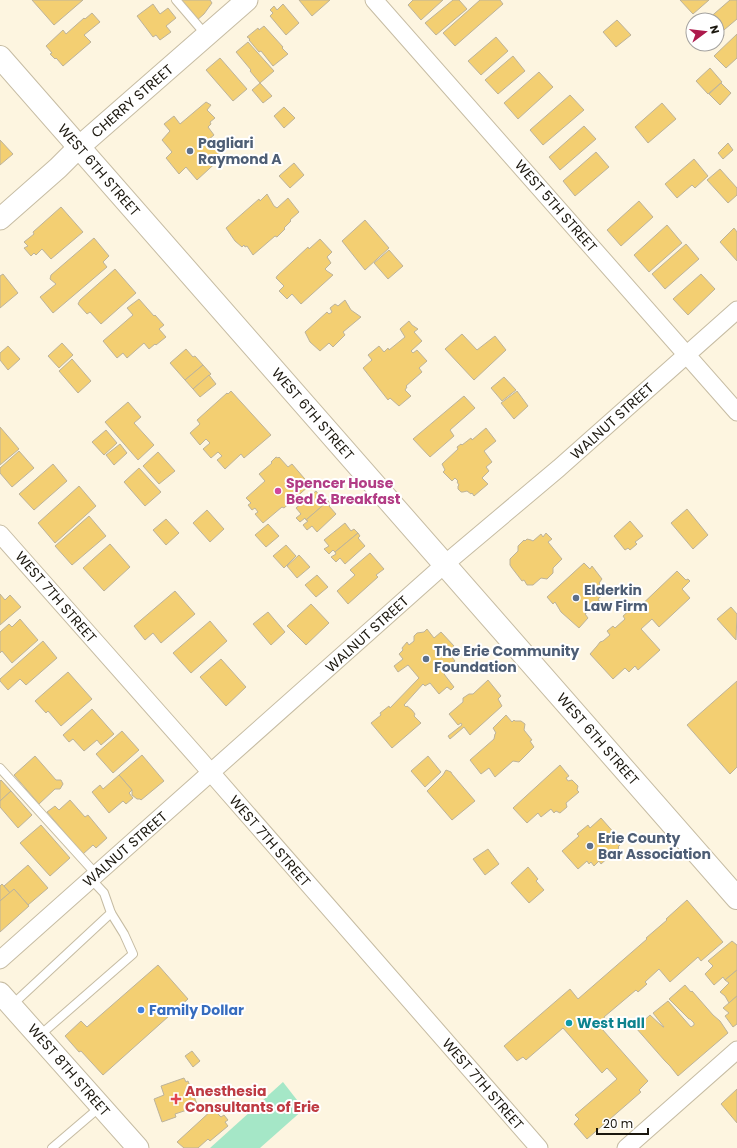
<svg xmlns="http://www.w3.org/2000/svg" width="737" height="1148" viewBox="0 0 737 1148" font-family="Poppins,sans-serif">
<style>
.green{fill:#a5e7c7}
.building{fill:#f3cf72;stroke:#bdb39a}
.lines{fill:none;stroke-linecap:round;stroke-linejoin:round}
.service-casing{stroke:#c6bca3;stroke-width:10}
.minor-casing{stroke:#c6bca3;stroke-width:19}
.tertiary-casing{stroke:#c6bca3;stroke-width:23}
.secondary-casing{stroke:#c6bca3;stroke-width:24}
.service{stroke:#fff;stroke-width:8}
.minor{stroke:#fff;stroke-width:17}
.tertiary{stroke:#fff;stroke-width:21}
.secondary{stroke:#fff;stroke-width:22}
.service-dot{fill:#5c6f8a;stroke:#fff;stroke-width:1.5}
.hotel-dot{fill:#d1479c;stroke:#fff;stroke-width:1.5}
.shop-dot{fill:#3f7fe0;stroke:#fff;stroke-width:1.5}
.culture-dot{fill:#0f9aa8;stroke:#fff;stroke-width:1.5}
.health-dot{fill:#e0444e;stroke:#fff;stroke-width:1.5}
.labels{text-anchor:middle;dominant-baseline:central;stroke-width:4;stroke-linejoin:round;paint-order:stroke}
.street-label{font-size:14px;fill:#1b170e;stroke:#fff}
.service-label{font-size:14px;font-weight:bold;fill:#4e5e75;stroke:#fff;text-anchor:start}
.hotel-label{font-size:14px;font-weight:bold;fill:#b23c85;stroke:#fff;text-anchor:start}
.shop-label{font-size:14px;font-weight:bold;fill:#366cbe;stroke:#fff;text-anchor:start}
.culture-label{font-size:14px;font-weight:bold;fill:#0d838f;stroke:#fff;text-anchor:start}
.health-label{font-size:14px;font-weight:bold;fill:#be3a42;stroke:#fff;text-anchor:start}
</style>
<rect width="100%" height="100%" fill="#fdf5e0"/>
<polygon class="green" points="283,1082 304,1109 260,1148 210,1148"/>
<g class="building">
<polygon points="32,0 83,0 54,25"/>
<polygon points="179,0 210,0 212,3 204,14 196,21"/>
<polygon points="299,0 330,0 312,16"/>
<polygon points="413,0 443,0 421,20 408,5"/>
<polygon points="453,0 459,0 467,9 436,35 425,23"/>
<polygon points="480,0 500,0 503,4 455,46 443,33"/>
<polygon points="680,0 709,0 693,14"/>
<polygon points="730,0 737,0 737,19 718,35 717,20 707,20"/>
<polygon points="153,4 160,14 168,8 176,18 166,26 171,32 160,40 156,35 153,37 137,16"/>
<polygon points="283,4 299,23 286,35 270,16 273,13 270,10 274,6 277,10"/>
<polygon points="92,13 100,22 84,35 91,42 63,66 57,59 56,58 55,59 50,54 52,53 46,46 63,30 66,34 84,18 85,19"/>
<polygon points="617,20 631,35 616,47 603,32"/>
<polygon points="264,26 283,47 282,48 288,54 273,66 261,51 259,52 249,40 250,39 247,37 258,28 259,30"/>
<polygon points="737,34 737,58 726,68 714,56"/>
<polygon points="496,37 508,51 481,75 468,61"/>
<polygon points="248,42 274,71 260,83 250,71 251,70 236,52"/>
<polygon points="513,56 525,71 498,94 485,80"/>
<polygon points="220,58 247,89 233,101 206,70"/>
<polygon points="710,68 722,82 708,94 696,81"/>
<polygon points="539,72 553,87 518,119 504,103"/>
<polygon points="260,83 272,96 263,103 252,90"/>
<polygon points="721,83 731,93 720,105 709,94"/>
<polygon points="570,95 584,110 543,145 530,130"/>
<polygon points="206,102 211,105 207,110 215,118 210,122 211,124 208,127 214,135 208,140 222,157 197,180 186,167 179,174 166,158 172,152 162,140 170,131 164,124 174,116 180,124"/>
<polygon points="662,103 676,119 648,143 635,127"/>
<polygon points="284,107 295,118 284,128 274,116"/>
<polygon points="584,126 596,139 560,170 549,157"/>
<polygon points="0,140 13,154 0,165"/>
<polygon points="728,143 733,150 723,159 718,153"/>
<polygon points="596,152 609,167 575,196 563,181"/>
<polygon points="694,159 708,176 695,188 692,185 677,198 665,184"/>
<polygon points="294,163 304,175 290,188 279,176"/>
<polygon points="720,169 737,188 737,195 728,203 707,180"/>
<polygon points="267,194 274,206 277,208 288,198 299,212 290,220 291,221 284,228 285,229 277,237 275,236 253,255 247,246 245,247 244,245 242,247 235,241 226,228 259,199 260,201"/>
<polygon points="639,201 653,217 621,246 607,230"/>
<polygon points="61,207 83,232 51,259 42,249 36,255 34,253 31,256 24,248 28,246 24,242 34,234 33,232"/>
<polygon points="365,220 389,248 365,270 342,241"/>
<polygon points="667,225 682,243 649,272 634,255"/>
<polygon points="734,228 737,232 737,261 720,242"/>
<polygon points="94,238 109,256 103,262 107,267 53,313 40,297 56,284 50,279 51,275"/>
<polygon points="320,239 332,252 327,257 331,263 325,269 327,271 333,275 301,304 292,294 287,299 279,291 284,286 276,278 277,276 308,247 309,249"/>
<polygon points="686,244 699,259 665,289 652,274"/>
<polygon points="389,250 403,266 388,279 374,263"/>
<polygon points="115,269 136,293 101,324 90,312 87,314 78,304 80,300"/>
<polygon points="3,274 18,293 0,308 0,276"/>
<polygon points="701,274 715,289 688,315 673,299"/>
<polygon points="139,299 154,316 155,315 164,325 159,329 166,337 156,345 155,344 149,349 144,343 127,358 123,353 117,358 103,341 133,315 127,308"/>
<polygon points="345,300 351,310 361,317 343,332 345,335 333,347 329,343 320,351 310,342 305,332 327,312 329,314 332,312 330,308 335,304 338,306"/>
<polygon points="409,321 412,325 418,329 414,332 422,341 411,351 413,353 417,350 427,361 419,368 422,372 406,386 407,387 405,390 411,396 399,406 390,398 388,400 363,368 372,360 368,355 379,346 384,352 388,348 389,350 405,337 400,329"/>
<polygon points="462,334 477,350 495,336 506,350 474,380 445,349"/>
<polygon points="62,343 73,355 59,368 48,356"/>
<polygon points="8,346 20,359 8,370 0,360 0,353"/>
<polygon points="186,349 193,357 195,356 203,365 185,380 170,363"/>
<polygon points="72,359 91,381 78,393 59,371"/>
<polygon points="203,365 211,374 193,389 185,380"/>
<polygon points="209,375 216,384 200,397 193,389"/>
<polygon points="504,377 516,390 502,401 491,388"/>
<polygon points="231,391 271,435 244,458 241,454 225,469 217,460 222,456 218,452 211,458 203,449 210,443 206,439 200,445 190,433 200,424 197,420 227,393 228,394"/>
<polygon points="517,391 528,406 514,419 501,403"/>
<polygon points="464,396 475,408 450,430 454,436 430,457 413,439"/>
<polygon points="128,402 141,417 134,423 154,445 138,460 105,422"/>
<polygon points="0,427 19,449 0,465"/>
<polygon points="486,428 496,441 484,451 492,462 486,467 489,471 482,478 488,484 474,496 472,493 471,494 467,491 463,492 461,492 458,489 458,486 459,485 457,482 458,481 455,478 452,481 443,472 445,470 442,464 458,449 457,447 461,444 462,445 471,438 472,440"/>
<polygon points="106,430 117,443 104,455 92,442"/>
<polygon points="120,444 127,453 114,465 106,455"/>
<polygon points="19,451 34,468 12,487 0,473 0,468"/>
<polygon points="158,452 175,471 159,484 143,466"/>
<polygon points="276,457 278,458 279,457 288,467 292,464 310,485 284,508 282,507 263,523 255,514 258,512 255,508 252,510 248,505 251,503 246,498 265,481 259,474 272,463 271,462"/>
<polygon points="53,464 67,481 34,510 19,494"/>
<polygon points="139,468 161,492 145,506 124,482"/>
<polygon points="79,486 96,506 55,543 38,523"/>
<polygon points="316,491 322,499 325,496 328,501 306,520 305,518 300,522 296,518 301,514 296,508"/>
<polygon points="328,501 331,504 329,506 336,514 317,532 312,526 307,530 303,525 308,521 306,520"/>
<polygon points="687,509 708,535 693,549 671,523"/>
<polygon points="207,510 224,529 210,542 193,523"/>
<polygon points="89,516 106,536 72,565 55,546"/>
<polygon points="166,519 179,533 166,545 153,530"/>
<polygon points="630,521 643,536 635,542 637,544 630,550 628,548 625,550 614,536"/>
<polygon points="345,523 351,531 354,529 358,533 335,552 333,550 329,554 324,549 329,546 324,540"/>
<polygon points="268,524 279,536 266,547 255,535"/>
<polygon points="358,533 360,536 358,538 365,546 345,564 340,558 336,562 331,557 336,554 335,552"/>
<polygon points="546,533 552,539 548,542 562,559 553,568 553,573 547,579 541,578 533,585 527,585 524,580 522,581 512,568 510,565 510,559 518,551 518,546 524,540 525,541 527,539 531,540 533,541 541,534 543,537"/>
<polygon points="110,544 130,567 104,591 83,568"/>
<polygon points="286,545 296,556 284,568 273,556"/>
<polygon points="370,553 384,569 376,575 378,577 348,604 337,591 355,575 350,570"/>
<polygon points="299,555 310,567 297,578 287,566"/>
<polygon points="584,563 590,569 592,566 602,579 599,583 606,592 598,599 600,602 585,614 588,618 579,628 561,612 555,602 553,604 547,597"/>
<polygon points="677,571 686,580 688,579 690,581 682,589 690,598 659,627 652,619 641,629 660,650 638,670 635,666 629,672 625,668 613,679 590,654 597,646 600,642 603,641 610,635 607,631 613,626 615,628 625,619 623,616 631,609 634,612"/>
<polygon points="317,575 328,587 316,597 305,585"/>
<polygon points="175,591 195,614 161,643 153,633 145,640 134,626"/>
<polygon points="0,594 5,600 10,595 21,607 0,625"/>
<polygon points="311,604 329,623 306,645 287,626"/>
<polygon points="731,607 737,614 736,640 717,619"/>
<polygon points="268,612 285,632 271,645 253,624"/>
<polygon points="20,619 38,640 12,663 2,651 0,653 0,632 9,624 12,627"/>
<polygon points="210,621 227,641 191,673 173,653"/>
<polygon points="427,629 434,638 441,632 454,646 448,652 455,661 452,663 450,669 444,674 454,687 451,690 447,687 439,694 430,683 425,686 423,684 404,705 406,707 407,706 412,710 415,714 414,716 421,723 392,748 371,723 381,715 380,713 389,706 390,708 419,678 408,665 398,672 394,666 403,659 399,654 403,650 402,648 407,642 409,645 414,641 414,636 417,633 424,632"/>
<polygon points="43,641 57,658 26,685 20,679 8,690 0,681 0,679"/>
<polygon points="221,659 246,687 226,706 200,677"/>
<polygon points="68,672 92,699 61,726 48,711 46,713 35,701"/>
<polygon points="488,680 501,696 498,699 502,706 470,735 464,727 450,739 448,736 462,725 461,723 458,725 449,714 463,702 463,698 469,694 473,694"/>
<polygon points="737,681 737,767 730,774 687,725"/>
<polygon points="92,709 114,734 101,745 97,740 84,751 73,739 69,742 63,735"/>
<polygon points="506,715 512,722 514,720 515,721 521,721 525,724 524,730 532,740 530,741 534,747 519,762 513,761 495,777 489,768 481,774 470,760 494,739 495,734 496,733 493,728"/>
<polygon points="122,731 139,750 113,773 96,754"/>
<polygon points="142,755 164,781 141,800 140,799 137,799 132,795 132,790 119,775"/>
<polygon points="35,756 56,780 61,780 63,784 60,789 55,789 39,804 14,775"/>
<polygon points="428,756 441,772 425,787 411,771"/>
<polygon points="560,765 569,776 566,778 568,781 572,780 578,786 577,790 579,792 566,803 567,807 560,813 556,811 554,813 551,809 541,817 538,813 527,823 513,808"/>
<polygon points="446,770 451,772 452,774 475,801 452,820 427,791 443,775"/>
<polygon points="119,775 132,790 129,793 133,798 126,804 123,801 109,813 92,792 100,785 103,789"/>
<polygon points="1,780 11,791 0,801 0,781"/>
<polygon points="11,791 32,815 18,828 0,807 0,801"/>
<polygon points="70,800 85,817 88,815 107,838 96,848 93,845 83,854 47,812 55,806 59,810"/>
<polygon points="601,818 616,835 615,835 622,843 618,847 619,848 601,864 599,861 594,866 591,862 589,864 587,861 578,869 562,851 579,836 577,834 588,825 590,828"/>
<polygon points="41,825 70,858 50,876 20,843"/>
<polygon points="488,849 499,864 485,875 473,859"/>
<polygon points="28,865 48,888 28,905 14,889 10,893 4,886"/>
<polygon points="528,867 538,879 536,881 544,890 529,903 511,883"/>
<polygon points="2,884 10,893 0,901 0,886"/>
<polygon points="14,889 29,906 0,932 0,901"/>
<polygon points="687,900 723,942 701,961 698,957 670,982 659,969 645,982 647,984 638,992 636,990 604,1017 605,1019 609,1019 608,1027 605,1027 602,1029 648,1081 639,1090 641,1092 587,1139 574,1124 579,1119 575,1115 617,1079 607,1068 602,1073 563,1028 526,1060 523,1057 517,1061 504,1046 570,989 578,999 647,939 646,938 667,920 666,919"/>
<polygon points="732,941 737,945 737,970 725,980 723,977 714,985 705,974 713,966 708,961"/>
<polygon points="158,965 188,999 103,1075 81,1051 79,1052 65,1036 81,1021 87,1027"/>
<polygon points="737,970 737,996 729,1003 725,996 720,992 729,983 725,980"/>
<polygon points="685,985 691,992 692,991 713,1015 720,1021 728,1033 678,1076 670,1066 665,1061 636,1028 650,1015 663,1027 664,1027 653,1013 668,1001 691,1027 694,1025 694,1023 690,1019 689,1019 669,999"/>
<polygon points="737,996 737,1024 733,1027 725,1016 729,1013 723,1008"/>
<polygon points="192,1051 200,1061 193,1067 185,1056"/>
<polygon points="184,1078 186,1082 188,1081 197,1104 186,1108 187,1110 175,1114 176,1117 162,1122 154,1099 164,1095 161,1086"/>
<polygon points="737,1089 737,1123 721,1104"/>
<polygon points="213,1109 221,1117 224,1115 228,1120 225,1122 228,1126 210,1141 208,1139 198,1148 184,1148 177,1142"/>
</g>
<g class="lines">
<g class="service-casing">
<g id="service">
<polyline points="176,0 206,35"/>
<polyline points="0,768 96,874"/>
<polyline points="12,1005 111,913"/>
<polyline points="39,1036 133,954 124,934 111,913 104,893 91,879"/>
<polyline points="52,1148 100,1107"/>
</g>
</g>
<g class="minor-casing">
<g id="minor">
<polyline points="374,0 737,412"/>
<polyline points="0,534 200,760 539,1148"/>
<polyline points="0,960 445,564 559,468 737,310"/>
<polyline points="626,1148 737,1050"/>
</g>
</g>
<g class="tertiary-casing">
<g id="tertiary">
<polyline points="0,219 58,168 79,147 247,0"/>
<polyline points="0,993 138,1148"/>
</g>
</g>
<g class="secondary-casing">
<polyline id="secondary" points="0,57 737,898"/>
</g>
<use href="#service" class="service"/>
<use href="#minor" class="minor"/>
<use href="#tertiary" class="tertiary"/>
<use href="#secondary" class="secondary"/>
</g>
<g class="service-dot">
<circle cx="190" cy="151" r="4"/>
<circle cx="576" cy="598" r="4"/>
<circle cx="426" cy="659" r="4"/>
<circle cx="590" cy="846" r="4"/>
</g>
<circle class="hotel-dot" cx="278" cy="491" r="4"/>
<circle class="shop-dot" cx="141" cy="1010" r="4"/>
<circle class="culture-dot" cx="569" cy="1023" r="4"/>
<path class="health-dot" d="M174 1093h4v4h4v4h-4v4h-4v-4h-4v-4h4z"/>
<g class="labels">
<g class="street-label">
<text transform="translate(132 101) rotate(-41)">CHERRY STREET</text>
<text transform="translate(99 170) rotate(49)">WEST 6TH STREET</text>
<text transform="translate(556 206) rotate(49)">WEST 5TH STREET</text>
<text transform="translate(313 414) rotate(49)">WEST 6TH STREET</text>
<text transform="translate(612 421) rotate(-42)">WALNUT STREET</text>
<text transform="translate(56 597) rotate(49)">WEST 7TH STREET</text>
<text transform="translate(367 634) rotate(-42)">WALNUT STREET</text>
<text transform="translate(598 739) rotate(49)">WEST 6TH STREET</text>
<text transform="translate(270 841) rotate(49)">WEST 7TH STREET</text>
<text transform="translate(125 849) rotate(-41)">WALNUT STREET</text>
<text transform="translate(69 1070) rotate(49)">WEST 8TH STREET</text>
<text transform="translate(483 1084) rotate(49)">WEST 7TH STREET</text>
</g>
<g class="service-label">
<text x="198" y="143">Pagliari<tspan x="198" dy="16">Raymond A</tspan></text>
<text x="584" y="590">Elderkin<tspan x="584" dy="16">Law Firm</tspan></text>
<text x="434" y="651">The Erie Community<tspan x="434" dy="16">Foundation</tspan></text>
<text x="598" y="838">Erie County<tspan x="598" dy="16">Bar Association</tspan></text>
</g>
<g class="hotel-label">
<text x="286" y="483">Spencer House<tspan x="286" dy="16">Bed &amp; Breakfast</tspan></text>
</g>
<g class="shop-label">
<text x="149" y="1010">Family Dollar</text>
</g>
<g class="culture-label">
<text x="577" y="1023">West Hall</text>
</g>
<g class="health-label">
<text x="185" y="1091">Anesthesia<tspan x="185" dy="16">Consultants of Erie</tspan></text>
</g>
</g>
<g transform="translate(705 32) rotate(75)"><circle r="19" fill="#ffffff" stroke="#a4a29f"/>
<path d="M0-3L7 15L0 10L-7 15Z" fill="#ad1a4c"/>
<text y="-6" font-size="11" font-weight="bold" text-anchor="middle" fill="#1b170e">N</text>
</g>
<path d="M597 1128v6h51v-6" fill="none" stroke="#1b170e" stroke-width="2"/>
<text x="603" y="1128" font-size="12" fill="#1b170e" stroke="#ffffff" stroke-width="3" paint-order="stroke">20 m</text>
</svg>
